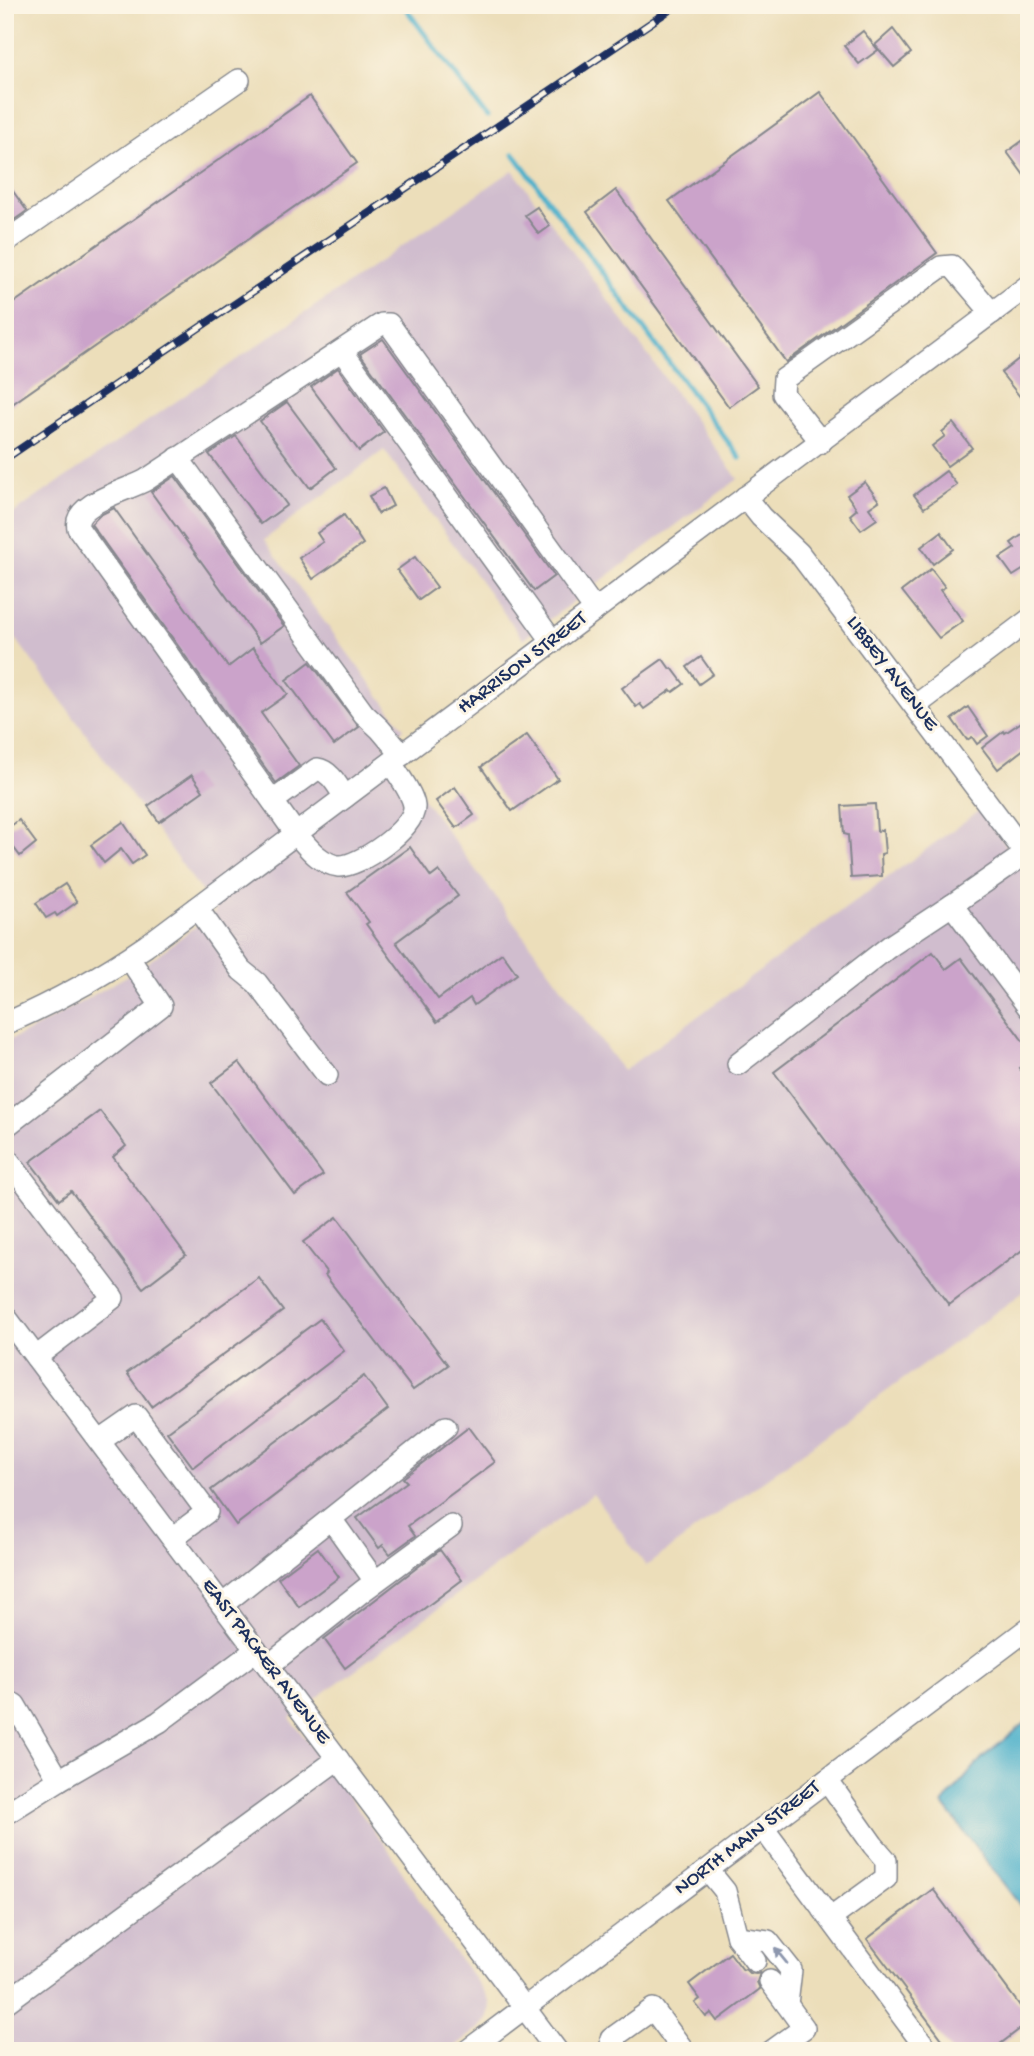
<svg xmlns="http://www.w3.org/2000/svg" width="1034" height="2056" viewBox="0 0 1034 2056" font-family="'Gochi Hand',sans-serif">
<style>
.industrial{fill:#d0bdce}
.water{fill:#4cb0cb;stroke:#347094;stroke-width:2}
.lines{fill:none;stroke-linecap:round;stroke-linejoin:round}
.stream{stroke:#4cb0cb;stroke-width:5}
.building{fill:#cba3ca}
.minor-casing{stroke:#84868c;stroke-width:24}
.minor{stroke:#fff;stroke-width:21}
.rail-casing{stroke:#1b2f5e;stroke-width:8}
.rail{stroke:#fcf5e5;stroke-width:5;stroke-dasharray:16;stroke-linecap:butt}
.oneway{fill:#8d97ae}
.labels{text-anchor:middle;dominant-baseline:central;stroke-width:6;stroke-linejoin:round;paint-order:stroke}
.street-label{font-size:21px;fill:#1b2f5e;stroke:#fcf5e5}
</style>
<rect width="100%" height="100%" fill="#fcf5e5"/>
<filter id="ink" filterUnits="userSpaceOnUse"><feTurbulence type="fractalNoise" baseFrequency=".0143" numOctaves="2"/><feDisplacementMap in="SourceGraphic" scale="14" xChannelSelector="R" yChannelSelector="G"/><feConvolveMatrix kernelMatrix="1 2 1 2 8 2 1 2 1" color-interpolation-filters="sRGB"/></filter>
<filter id="wash" filterUnits="userSpaceOnUse"><feTurbulence type="fractalNoise" baseFrequency=".00686" numOctaves="4" result="noise"/><feDisplacementMap in="SourceGraphic" scale="28" xChannelSelector="R" yChannelSelector="G"/><feGaussianBlur stdDeviation="1.57" result="paint"/><feColorMatrix in="noise" values="0 0 0 0 0 0 0 0 0 0 0 0 0 0 0 0 0 1.4 0 .05"/><feComposite in="paint" operator="in"/></filter>
<g filter="url(#wash)">
<rect width="100%" height="100%" fill="#ecdeba"/>
<polygon class="industrial" points="513,170 738,479 523,639 384,450 264,540 404,729 384,745 623,1071 980,810 1029,876 1029,1288 646,1566 593,1494 290,1718 390,1852 437,1929 485,1993 490,2003 489,2014 486,2021 478,2029 449,2051 5,2051 5,1042 34,1029 139,969 216,911 5,624 5,519"/>
<polygon class="water" points="1029,1720 1029,1917 943,1804 982,1758"/>
<g class="lines">
<g class="stream">
<polyline points="403,5 487,117"/>
<polyline points="514,154 740,458"/>
</g>
</g>
<g id="blocks">
<g class="building">
<polygon points="893,29 911,53 894,67 875,45"/>
<polygon points="863,31 878,50 859,64 844,46"/>
<polygon points="820,92 937,253 786,362 669,201"/>
<polygon points="310,96 357,163 5,409 5,309"/>
<polygon points="1029,136 1029,182 1007,152"/>
<polygon points="5,180 27,211 14,220 5,207"/>
<polygon points="616,190 758,386 729,407 587,212"/>
<polygon points="537,207 550,226 539,234 525,215"/>
<polygon points="383,339 554,576 534,591 360,354"/>
<polygon points="1021,357 1029,367 1029,408 1001,373"/>
<polygon points="338,368 384,432 359,451 311,387"/>
<polygon points="287,402 336,468 310,488 260,421"/>
<polygon points="953,423 972,448 947,466 932,446 945,436 942,432"/>
<polygon points="236,436 287,505 261,524 209,454"/>
<polygon points="946,471 957,485 924,508 914,495"/>
<polygon points="175,476 284,626 260,643 151,492"/>
<polygon points="865,482 879,501 869,508 877,519 861,530 850,515 857,509 847,495"/>
<polygon points="384,488 393,506 378,514 369,496"/>
<polygon points="114,508 228,667 253,648 288,694 261,713 299,766 276,783 91,524 100,515"/>
<polygon points="344,515 363,544 313,579 299,558 323,542 317,533"/>
<polygon points="1029,530 1029,566 1013,576 1000,558 1015,548 1011,543"/>
<polygon points="941,532 953,549 933,564 921,547"/>
<polygon points="415,557 437,587 419,600 397,570"/>
<polygon points="931,569 945,587 940,590 963,621 939,638 902,591"/>
<polygon points="701,657 713,674 699,684 687,667"/>
<polygon points="663,659 670,669 672,668 684,684 673,692 671,690 644,709 640,704 636,707 622,688"/>
<polygon points="310,662 359,727 334,745 286,680"/>
<polygon points="968,707 988,736 977,744 972,737 967,740 952,719"/>
<polygon points="1029,717 1029,745 998,769 982,748 1004,731 1005,733"/>
<polygon points="527,735 558,779 512,811 481,767"/>
<polygon points="192,775 203,791 159,822 148,806"/>
<polygon points="455,787 474,815 456,828 436,801"/>
<polygon points="875,804 877,831 883,830 885,853 881,854 882,876 851,878 848,835 844,834 842,806"/>
<polygon points="19,820 36,843 20,856 5,836 5,830"/>
<polygon points="123,822 145,855 132,864 121,849 104,863 91,845"/>
<polygon points="410,847 431,877 439,871 458,896 396,942 438,999 502,953 517,974 474,1005 470,998 437,1022 366,924 369,922 347,892"/>
<polygon points="65,884 77,902 57,916 55,913 46,918 36,903"/>
<polygon points="933,952 946,969 961,958 1029,1049 1029,1061 1019,1068 1029,1081 1029,1245 949,1305 774,1072"/>
<polygon points="239,1062 323,1175 295,1195 211,1083"/>
<polygon points="100,1111 126,1146 113,1157 186,1255 143,1288 71,1191 59,1200 30,1162"/>
<polygon points="337,1217 448,1365 413,1390 325,1275 327,1273 303,1242"/>
<polygon points="259,1278 283,1311 151,1407 127,1373"/>
<polygon points="320,1319 344,1351 193,1467 167,1432"/>
<polygon points="364,1376 388,1409 236,1525 211,1490"/>
<polygon points="469,1427 495,1462 408,1526 415,1536 390,1554 383,1545 379,1548 357,1518 407,1482 403,1478"/>
<polygon points="318,1548 339,1577 299,1607 278,1578"/>
<polygon points="440,1550 462,1580 345,1668 324,1639"/>
<polygon points="933,1889 1029,2018 1029,2022 991,2051 951,2051 867,1939"/>
<polygon points="730,1953 743,1970 745,1969 749,1973 756,1974 760,1973 757,1982 760,1989 717,2021 711,2013 706,2017 695,2003 700,1999 689,1984"/>
</g>
</g>
</g>
<g filter="url(#ink)">
<use href="#blocks" fill-opacity="0" stroke="#84868c" stroke-width="2"/>
<g class="lines">
<g class="minor-casing">
<g id="minor">
<polyline points="5,242 239,80"/>
<polyline points="342,351 553,642"/>
<polyline points="821,442 783,394 784,379 941,267 952,266 992,313"/>
<polyline points="178,458 364,714 380,729 402,755"/>
<polyline points="745,497 761,517 799,553 1029,858"/>
<polyline points="915,706 1029,620"/>
<path d="M 391,763 C 397,773 413,794 414,806 C 416,828 358,868 338,866 C 319,863 308,847 296,834 L 78,528 C 72,503 129,490 146,480 L 377,327 L 382,324 L 389,324 L 595,610"/>
<path d="M 273,801 L 317,769 C 331,771 338,787 345,797"/>
<polyline points="1025,854 952,905 1029,1008"/>
<polyline points="197,908 241,970 257,983 327,1075"/>
<path d="M 5,1024 C 55,1002 101,977 146,946 L 1029,285"/>
<polyline points="738,1064 890,946 952,905"/>
<polyline points="5,1127 161,1006 129,958"/>
<polyline points="5,1156 113,1298 36,1357"/>
<polyline points="5,1316 557,2051"/>
<polyline points="100,1441 136,1416 207,1512 172,1538"/>
<polyline points="331,1519 375,1581"/>
<polyline points="222,1605 446,1427"/>
<polyline points="268,1666 364,1590 451,1526"/>
<polyline points="5,1700 15,1705 59,1780"/>
<polyline points="827,1780 873,1845 886,1860 886,1878 831,1918"/>
<polyline points="5,1814 59,1780 159,1722 256,1650"/>
<polyline points="763,1828 923,2044"/>
<polyline points="708,1870 725,1891 737,1937 755,1961"/>
<polyline points="737,1937 768,1941 791,1970 787,2004"/>
<polyline points="770,1981 804,2028 772,2051"/>
<polyline points="5,2003 338,1759"/>
<polyline points="467,2051 1029,1628"/>
<polyline points="619,2051 611,2039 653,2009 684,2051"/>
</g>
</g>
<use href="#minor" class="minor"/>
<g class="rail-casing">
<polyline id="rail" points="5,459 677,5"/>
</g>
<use href="#rail" class="rail"/>
</g>
<defs><path id="oneway-solid" d="M-6-.8H1V-3.2L6.5 0L1 3.2V.8H-6Z" transform="scale(1.75)"/></defs>
<use class="oneway" href="#oneway-solid" transform="translate(781 1956) rotate(-129)"/>
</g>
<g class="labels">
<g class="street-label">
<text transform="translate(523 664) rotate(-37)">HARRISON STREET</text>
<text transform="translate(891 674) rotate(53)">LIBBEY AVENUE</text>
<text transform="translate(265 1662) rotate(53)">EAST PACKER AVENUE</text>
<text transform="translate(748 1839) rotate(-37)">NORTH MAIN STREET</text>
</g>
</g>
<rect width="1034" height="2056" fill="none" stroke="#fcf5e5" stroke-width="28"/>
</svg>
